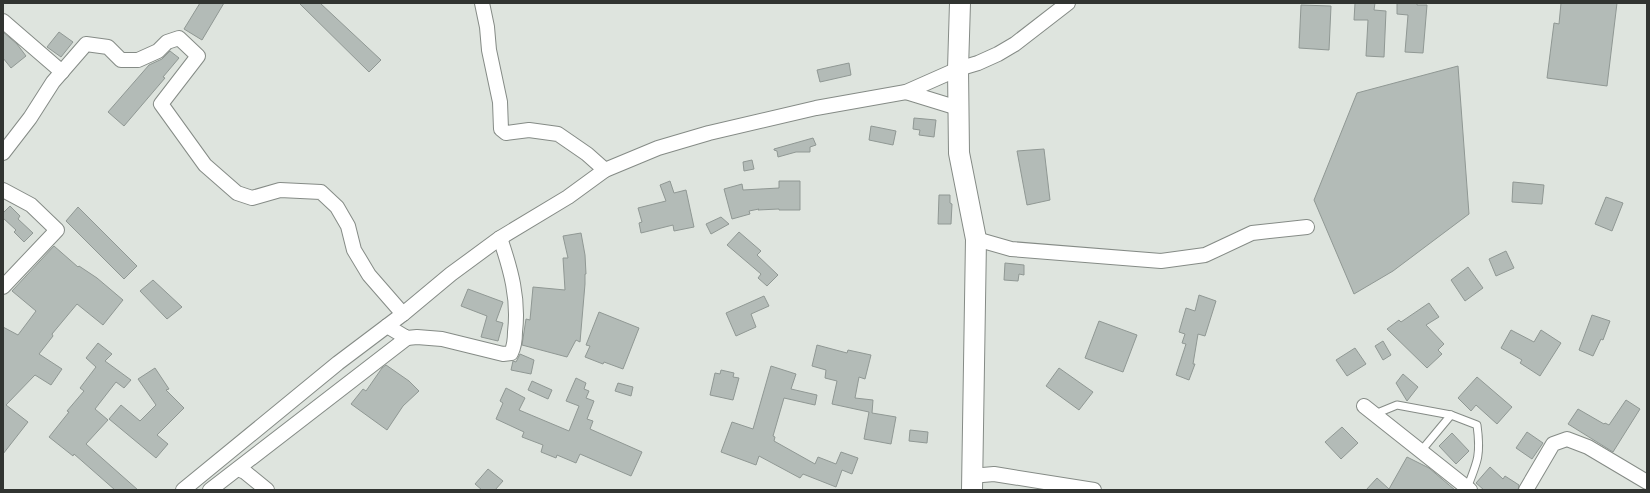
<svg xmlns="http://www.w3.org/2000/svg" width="1650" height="493" viewBox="0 0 1650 493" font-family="'IBM Plex Sans',sans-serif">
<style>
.building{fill:#b3bbb7;stroke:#909894}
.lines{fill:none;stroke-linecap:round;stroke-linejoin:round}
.lane-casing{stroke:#858b86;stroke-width:9}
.street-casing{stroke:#858b86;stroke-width:16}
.secondary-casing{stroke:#858b86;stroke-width:22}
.lane{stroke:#fff;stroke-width:7}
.street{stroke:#fff;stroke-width:14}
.secondary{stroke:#fff;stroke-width:20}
</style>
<rect width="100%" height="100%" fill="#dee4de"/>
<g class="building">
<polygon points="200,3 224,3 202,40 184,29"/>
<polygon points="299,3 320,3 381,60 369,72"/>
<polygon points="1355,3 1375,3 1374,10 1386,11 1384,57 1366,56 1368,20 1354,20"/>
<polygon points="1397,3 1417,3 1417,5 1427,5 1423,53 1405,52 1408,15 1397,14"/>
<polygon points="1561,3 1617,3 1607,86 1547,78 1554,23 1559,24"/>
<polygon points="1301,5 1331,6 1329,50 1299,48"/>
<polygon points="3,32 17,44 26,56 11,68 3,58"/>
<polygon points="59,32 73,42 61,57 47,47"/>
<polygon points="170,51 179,58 163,77 165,78 124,126 108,112 149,65 162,59"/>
<polygon points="849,63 851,75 820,82 817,70"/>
<polygon points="1458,66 1469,214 1393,271 1354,294 1314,200 1357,93"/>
<polygon points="914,118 936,120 934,137 919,135 920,130 913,129"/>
<polygon points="871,126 896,131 893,145 869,140"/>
<polygon points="813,138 816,145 810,147 810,152 796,152 778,157 777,151 774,150 774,149"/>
<polygon points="1044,149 1050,200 1027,205 1017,151"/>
<polygon points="752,160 754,169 744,171 743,162"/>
<polygon points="670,181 674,193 686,190 694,227 674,231 673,225 641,233 639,223 642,222 638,208 666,201 660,185"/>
<polygon points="779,181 800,181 800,210 779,210 779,209 758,210 759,209 749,211 750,214 732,219 724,189 742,184 743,190 779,188"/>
<polygon points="1513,182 1544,185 1542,204 1512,202"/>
<polygon points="939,195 950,195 950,203 952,204 951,224 938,224"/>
<polygon points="1606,197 1623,203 1612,231 1595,224"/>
<polygon points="10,206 20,216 18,219 33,233 24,242 14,232 16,230 3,218 3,213"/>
<polygon points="78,207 137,266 124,279 66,221"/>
<polygon points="721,217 729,224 711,234 706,224"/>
<polygon points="739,232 761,251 757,255 778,275 767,286 758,278 761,274 727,245"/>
<polygon points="581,233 585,255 586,274 585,274 585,284 580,342 576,340 567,357 522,345 526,319 530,320 533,287 565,290 563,258 568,258 563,236"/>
<polygon points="54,246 78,267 79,266 97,278 123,300 103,325 77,304 52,334 53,336 39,354 62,369 51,385 35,375 6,405 28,422 3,454 3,327 18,335 36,311 12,291"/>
<polygon points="1506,251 1514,268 1496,276 1489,259"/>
<polygon points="1005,263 1024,265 1024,275 1019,274 1018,281 1004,280"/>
<polygon points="1468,267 1483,288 1465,301 1451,280"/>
<polygon points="153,280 182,307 167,319 140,291"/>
<polygon points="468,289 503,302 496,321 503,323 498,341 481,337 487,316 461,306"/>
<polygon points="1199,295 1216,301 1205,336 1198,334 1193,364 1195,364 1189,380 1176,375 1186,344 1182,343 1185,334 1179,332 1186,308 1195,311"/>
<polygon points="764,296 769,306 751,314 756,327 736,336 726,313"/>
<polygon points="1429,303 1439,317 1426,325 1444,344 1438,350 1442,354 1427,368 1387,329 1399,320 1401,322"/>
<polygon points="599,312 639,328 623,369 604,362 603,364 585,357 590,346 586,345"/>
<polygon points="1592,315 1610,321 1603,340 1601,339 1593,356 1579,350"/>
<polygon points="1099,321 1137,335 1123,372 1085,358"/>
<polygon points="1511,330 1534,342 1541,330 1561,343 1540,376 1520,363 1522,360 1501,348"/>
<polygon points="1383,341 1391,355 1383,360 1375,346"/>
<polygon points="98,343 112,354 105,361 131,380 124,388 116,382 95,409 108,420 86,444 138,490 115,490 74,454 73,456 49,437 69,412 67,411 84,391 80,388 96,367 86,358"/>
<polygon points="817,345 847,353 848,350 871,355 865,379 859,377 855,398 873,400 872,413 896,417 891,444 864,439 869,412 832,404 837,381 825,378 826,370 812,366"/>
<polygon points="1355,348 1366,364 1347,376 1336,360"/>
<polygon points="520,354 534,360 531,374 511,370 513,361 516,362"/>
<polygon points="386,365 409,381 419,391 403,406 387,430 351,404 363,389 366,391 382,368"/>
<polygon points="771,366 796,374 791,389 817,395 815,405 784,398 773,436 775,437 774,441 815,464 818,457 836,464 841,452 858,458 852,474 842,470 836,487 803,474 800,478 759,456 756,465 721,452 732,422 753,429"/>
<polygon points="155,368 169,389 166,390 184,408 157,435 168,444 156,458 109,419 121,405 140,421 156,405 138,379"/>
<polygon points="1059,368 1093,392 1079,410 1046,386"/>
<polygon points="721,370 734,373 733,377 739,378 733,400 710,395 715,373 720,374"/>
<polygon points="1403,374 1418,387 1407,401 1396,383"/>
<polygon points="1477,377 1512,407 1497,424 1476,405 1471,411 1458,398"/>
<polygon points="576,378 586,383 584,389 589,391 586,398 594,401 587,419 593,421 590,429 642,452 631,476 580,454 576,463 557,455 556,458 541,452 543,445 522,437 524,432 496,419 503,403 500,401 506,388 525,398 519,410 569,431 579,406 566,401"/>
<polygon points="532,381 552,390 548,399 528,390"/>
<polygon points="618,383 633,387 631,396 615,391"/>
<polygon points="1626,400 1640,409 1613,452 1568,424 1578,409 1604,424 1605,423 1609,425"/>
<polygon points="1342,427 1358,443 1341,459 1325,442"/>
<polygon points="910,430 928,432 927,443 909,441"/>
<polygon points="1527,432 1543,443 1532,459 1516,448"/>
<polygon points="1452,433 1469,451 1456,464 1439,446"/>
<polygon points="1407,457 1429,468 1455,490 1366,490 1377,478 1389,489"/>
<polygon points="1490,467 1503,479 1505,476 1519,485 1518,490 1484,490 1476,483"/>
<polygon points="488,469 503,481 495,490 482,490 475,484"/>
</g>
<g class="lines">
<g class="lane-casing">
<g id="lane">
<path d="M 1375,414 L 1397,405 L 1451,415 L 1477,425 C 1481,454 1478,461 1467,488"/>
<polyline points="1421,451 1451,415"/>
</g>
</g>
<g class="street-casing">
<g id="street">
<polyline points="482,3 487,27 489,50 500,102 501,129 506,133 529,130 558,134 587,154 605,170"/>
<polyline points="3,21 62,72"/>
<polyline points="906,92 958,108"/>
<polyline points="3,153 30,118 53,82 86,44 108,47 121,60 138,60 158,51 167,42 179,38 198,56 161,104 205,165 237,193 252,198 280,190 321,192 337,207 348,226 354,250 369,275 403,314"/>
<polyline points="3,190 31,205 57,230 3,287"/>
<polyline points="976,239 1011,249 1161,261 1205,255 1252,233 1307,227"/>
<path d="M 387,326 L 407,338 L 417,337 L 442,339 L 503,354 L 511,353 C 514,347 515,339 515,332 C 519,299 511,270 500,238"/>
<polyline points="1364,406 1470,490"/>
<polyline points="238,469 245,472 267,490"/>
<polyline points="971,476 994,474 1094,490"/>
<polyline points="183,490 338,363 403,314 451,274 500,238 568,197 605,170 658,148 709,133 816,108 906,92 958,69 978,63 998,54 1015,44 1068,3"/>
<polyline points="210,490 407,338"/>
<polyline points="1526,490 1553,444 1567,439 1588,447 1647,482"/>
</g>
</g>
<g class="secondary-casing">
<polyline id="secondary" points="960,3 958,69 959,153 976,239 972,490"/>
</g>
<use href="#lane" class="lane"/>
<use href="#street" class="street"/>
<use href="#secondary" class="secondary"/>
</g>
<rect width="1650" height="493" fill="none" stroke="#313431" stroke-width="8"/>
</svg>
